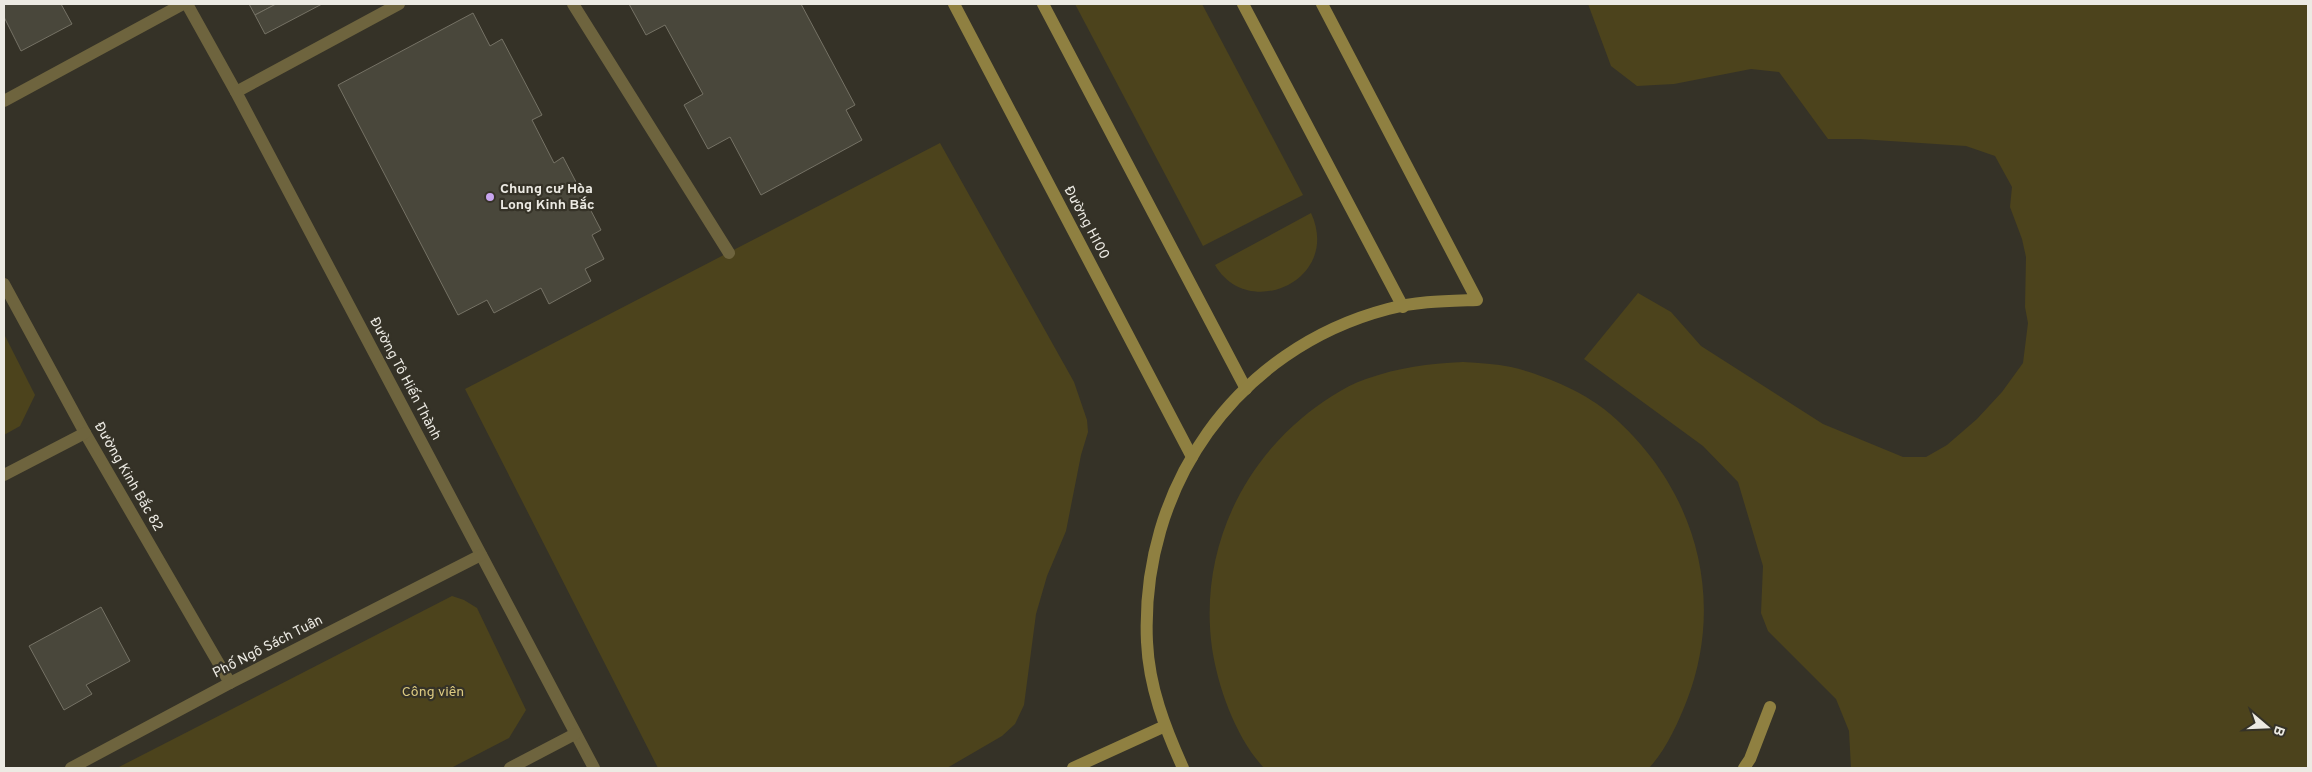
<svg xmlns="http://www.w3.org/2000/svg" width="2312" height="772" viewBox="0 0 2312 772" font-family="Overpass,sans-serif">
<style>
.green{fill:#4c431c}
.building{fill:#49473b;stroke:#757265}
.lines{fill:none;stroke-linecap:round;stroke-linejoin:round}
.service{stroke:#6e643e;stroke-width:12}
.minor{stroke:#6e643e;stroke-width:12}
.tertiary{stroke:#6e643e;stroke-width:12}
.secondary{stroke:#8f8041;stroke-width:12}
.poi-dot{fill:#c8a5ee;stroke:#353227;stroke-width:2}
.labels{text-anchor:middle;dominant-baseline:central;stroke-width:4.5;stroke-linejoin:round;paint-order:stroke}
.poi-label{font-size:14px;font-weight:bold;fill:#eceae3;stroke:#353227;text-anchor:start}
.street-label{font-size:14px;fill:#eceae3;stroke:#353227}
.park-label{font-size:14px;fill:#dbc980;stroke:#353227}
</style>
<rect width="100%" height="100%" fill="#353227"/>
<g class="green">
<polygon points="1075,4 1202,4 1303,195 1203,246"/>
<polygon points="1588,4 2308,4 2308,768 1851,768 1849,731 1836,699 1768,631 1761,613 1763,566 1738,482 1703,446 1584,359 1638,293 1671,312 1701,346 1823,424 1903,457 1926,457 1947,445 1977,419 2002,392 2023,363 2028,323 2025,307 2026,257 2022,239 2010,207 2012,187 1995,156 1966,146 1860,139 1828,139 1779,72 1751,69 1674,84 1637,86 1611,66"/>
<polygon points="940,143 1074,382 1087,420 1088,432 1081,455 1066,531 1047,576 1036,614 1024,705 1015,724 1002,736 947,768 658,768 465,389"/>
<path d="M 1311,213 C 1342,280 1248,322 1215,265 Z"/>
<polygon points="4,334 35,395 20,426 4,435"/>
<path d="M 1463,362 C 1479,363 1496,364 1511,367 C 1541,374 1580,390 1604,409 C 1692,480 1728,593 1687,700 C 1678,723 1666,750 1649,768 L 1264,768 C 1236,738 1218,688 1212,648 C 1200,561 1234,475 1302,418 C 1320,403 1343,387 1366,379 C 1400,367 1427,364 1463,362 Z"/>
<polygon points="452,596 464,600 477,608 526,710 509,738 451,768 117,768"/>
</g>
<g class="building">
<polygon points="4,4 61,4 72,24 21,51 4,17"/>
<polygon points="249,4 276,4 255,15"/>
<polygon points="276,4 322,4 265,34 255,15"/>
<polygon points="629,4 801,4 855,105 846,110 862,140 761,195 730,137 708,149 684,105 703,94 665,25 646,35"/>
<polygon points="473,13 490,46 502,39 542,115 532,120 554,163 563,157 601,230 592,235 604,259 585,269 591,281 549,304 541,288 494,313 487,300 458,315 338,85"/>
<polygon points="101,607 130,661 86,685 92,694 64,710 29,646"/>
</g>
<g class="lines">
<g class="service">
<polyline points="573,4 729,253"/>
<polyline points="236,92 399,4"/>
</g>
<g class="minor">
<polyline points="187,4 236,92 594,768"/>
<polyline points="4,101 183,4"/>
<polyline points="4,284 85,433 230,683"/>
<polyline points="71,768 230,683 481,555"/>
<polyline points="510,768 575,734"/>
</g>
<polyline class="tertiary" points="4,475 85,433"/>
<g class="secondary">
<polyline points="954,4 1192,457"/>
<polyline points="1043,4 1246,389"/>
<polyline points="1243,4 1403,307"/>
<polyline points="1073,768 1165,726"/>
<path d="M 1183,768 C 1165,728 1149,687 1147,642 C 1140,487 1236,349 1388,309 C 1417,301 1447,301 1477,300 L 1322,4"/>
<polyline points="1744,768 1750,759 1770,707"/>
</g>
</g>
<circle class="poi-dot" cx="490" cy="197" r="5"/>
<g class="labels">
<g class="poi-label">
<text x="500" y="189">Chung cư Hòa<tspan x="500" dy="16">Long Kinh Bắc</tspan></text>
</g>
<g class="street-label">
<text transform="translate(1086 223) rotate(62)">Đường H100</text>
<text transform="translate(405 379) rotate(62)">Đường Tô Hiến Thành</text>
<text transform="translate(128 477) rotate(60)">Đường Kinh Bắc 82</text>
<text transform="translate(268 647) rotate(-27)">Phố Ngô Sách Tuân</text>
</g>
<g class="park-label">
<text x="433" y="692">Công viên</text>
</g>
</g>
<rect width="2312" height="772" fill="none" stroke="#eceae3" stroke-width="10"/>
<g transform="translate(2267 727) rotate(109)" stroke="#353227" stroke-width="4" paint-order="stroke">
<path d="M0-4L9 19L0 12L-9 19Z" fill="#eceae3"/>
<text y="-8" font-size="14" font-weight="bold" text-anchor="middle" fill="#eceae3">B</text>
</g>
</svg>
